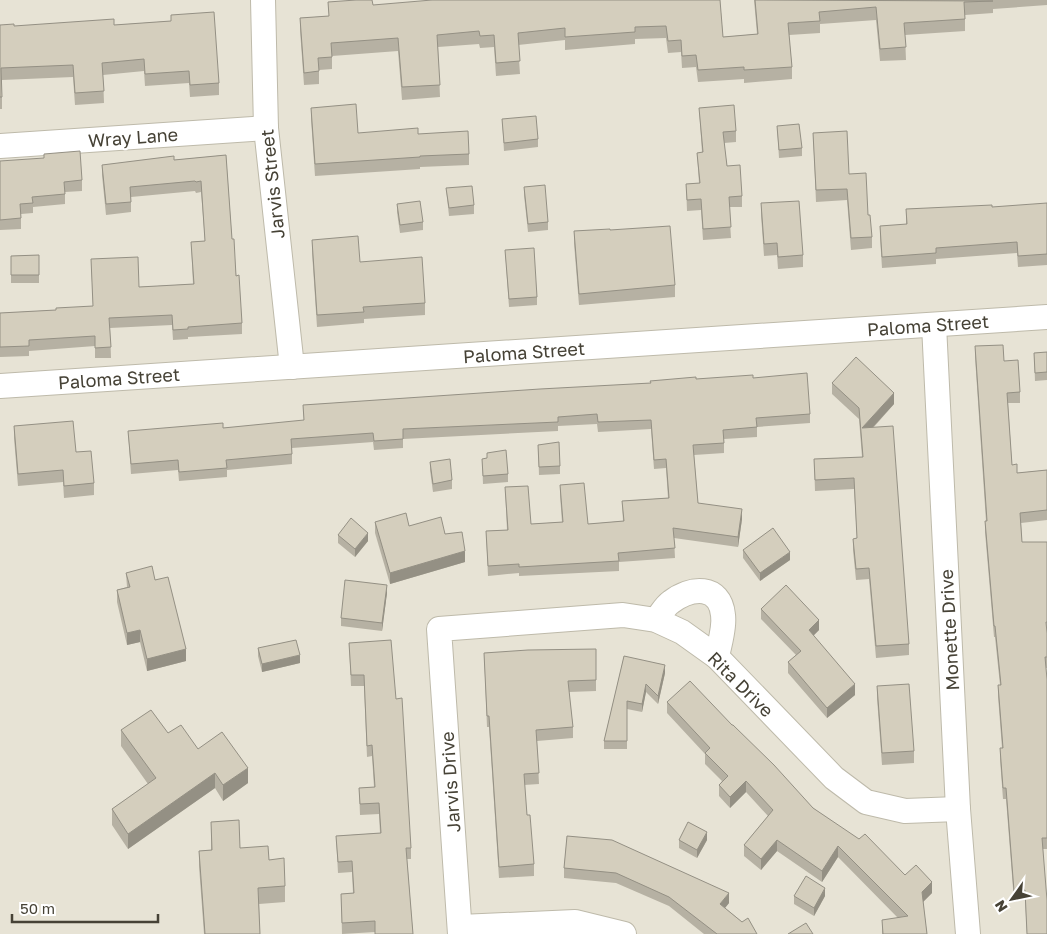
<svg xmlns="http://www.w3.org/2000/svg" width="1047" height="934" viewBox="0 0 1047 934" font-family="'Golos Text',sans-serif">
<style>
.residential{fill:#e7e3d5}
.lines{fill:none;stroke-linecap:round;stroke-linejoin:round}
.street-casing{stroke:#bebaaa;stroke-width:26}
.street{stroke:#fff;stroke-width:24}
.wall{fill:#b6b1a3}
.shaded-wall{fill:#949084}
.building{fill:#d4cebd;stroke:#949084}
.labels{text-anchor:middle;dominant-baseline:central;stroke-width:4;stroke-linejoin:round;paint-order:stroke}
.street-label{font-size:18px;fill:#464236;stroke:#fff}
</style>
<rect width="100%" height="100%" fill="#f3f1e7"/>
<rect class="residential" x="0" y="0" width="1047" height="934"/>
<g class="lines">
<g class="street-casing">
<g id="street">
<polyline points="263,0 266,128 292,367"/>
<polyline points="0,146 266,128"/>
<polyline points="934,325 958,809 968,934"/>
<polyline points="0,386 1047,317"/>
<path d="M 656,620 C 661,614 665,606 671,602 C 691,587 720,584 723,615 C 725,628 719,645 717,657"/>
<polyline points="460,927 575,922 624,934"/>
<polyline points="460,934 439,629 623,615 656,620 682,632 717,657 834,778 866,802 905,811 958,809"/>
</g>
</g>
<use href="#street" class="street"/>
</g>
<g class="wall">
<polygon points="720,0 723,37 757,34 754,0 1047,0 1047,5 993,9 993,13 965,15 965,31 905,35 906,60 880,61 876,20 820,24 820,33 789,35 792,67 792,79 744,83 744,79 698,82 696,67 682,68 681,52 668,53 666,38 635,39 635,44 565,50 565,40 518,45 520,74 496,76 494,47 480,48 479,44 438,47 440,97 402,100 398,51 332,56 332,69 319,70 319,84 304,85 300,30 300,18 329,16 328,2 373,5"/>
<polygon points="171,15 219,83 219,95 190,97 189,83 145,86 144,71 103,75 104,103 75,105 73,77 2,80 2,109 0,109 0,25 14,26 114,25 171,21"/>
<polygon points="311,108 358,133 418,134 469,154 469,165 420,167 420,169 315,176 311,119"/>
<polygon points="699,108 736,131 736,142 724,143 727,166 742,196 742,207 729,207 731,238 703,240 701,210 687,211 686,184 699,183 697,153 702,152"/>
<polygon points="502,119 538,139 538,147 504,151"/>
<polygon points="777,126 802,148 802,156 779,158"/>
<polygon points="813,133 849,174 868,215 872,237 872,248 851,250 847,200 816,202"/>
<polygon points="226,155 232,239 242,323 242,334 188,337 188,339 173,340 172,325 110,328 111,358 95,358 95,346 29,351 29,356 0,357 0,313 56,310 93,306 91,259 139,287 193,284 191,242 205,241 201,192 196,193 195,191 131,197 131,212 106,215 102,175 102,165 174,160"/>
<polygon points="0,161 82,180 82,191 65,192 65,204 33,207 33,213 21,214 21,229 0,230"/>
<polygon points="524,187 548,222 548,230 528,232 524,195"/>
<polygon points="446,188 474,205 474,214 449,216"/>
<polygon points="761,203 803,255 803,267 778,269 777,255 764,256 761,215"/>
<polygon points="397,204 423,222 423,230 400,233 397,212"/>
<polygon points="992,207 1047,209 1047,265 1018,267 1017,253 936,259 936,264 882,268 880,237 880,226 906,225 906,209"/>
<polygon points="610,230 675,285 675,297 579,305 574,243 574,231"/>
<polygon points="312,240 360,262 425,303 425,315 364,319 364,323 317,327 312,252"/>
<polygon points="505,250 537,297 537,305 509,307"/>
<polygon points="39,255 39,283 11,283 11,256"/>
<polygon points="975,346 1004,361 1020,392 1020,403 1008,403 1012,465 1017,473 1047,470 1047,520 1021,523 1022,542 1047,542 1047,668 1046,668 1047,679 1047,849 1043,849 1047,934 1027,934 1025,900 1014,901 1006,799 1003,799 1000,759 1000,748 1002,748 998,696 998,685 1000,685 995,637 994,637 985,532 985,521 986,521 975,357"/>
<polygon points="1047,352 1047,380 1035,381 1034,353"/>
<polygon points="753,378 810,414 810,423 757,427 757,437 724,439 724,453 694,455 698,503 742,519 738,547 674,538 675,558 619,562 619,571 519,576 519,573 488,576 486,531 507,530 505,487 531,524 562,522 560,495 560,485 588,524 623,521 622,501 668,498 666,468 654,469 651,429 598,432 597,424 558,426 558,431 403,439 403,448 374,450 373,442 292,448 292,464 227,470 227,477 179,481 178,470 131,474 128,431 223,428 304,421 303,405 650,383 696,379"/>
<polygon points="832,383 894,404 873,428 909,644 909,655 876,658 869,579 856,580 853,550 853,539 857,538 854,489 815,491 814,459 862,457 859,419 832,394"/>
<polygon points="14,426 76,452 94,483 94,495 64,498 63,482 18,486 14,438"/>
<polygon points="538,445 560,466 560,474 539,475"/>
<polygon points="482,459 508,474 508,482 483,484"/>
<polygon points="430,462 452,480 452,489 433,492 430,470"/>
<polygon points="375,522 409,526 445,534 465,562 390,584 375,533"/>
<polygon points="338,535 368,541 355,557 338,543"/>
<polygon points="743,550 790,560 760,581 743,558"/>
<polygon points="126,573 155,580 186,661 147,671 140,642 127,645 117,602 117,590 127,587"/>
<polygon points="387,593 382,631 341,626 341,618"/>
<polygon points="761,609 819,630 813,636 855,695 827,718 788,673 788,662 796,655 761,619"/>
<polygon points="349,643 396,699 411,848 411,859 407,859 413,934 375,934 375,932 342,934 341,894 353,893 352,872 338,873 336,836 380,833 379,814 360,815 359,788 374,787 372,756 367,757 364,686 351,686"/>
<polygon points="258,648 300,663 262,672 258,656"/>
<polygon points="596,649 596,691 569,692 573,727 573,738 537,741 539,784 524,785 527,815 534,864 534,876 499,878 489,727 487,727 484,653"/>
<polygon points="624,656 665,673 658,704 646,692 642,712 627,709 627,749 604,749 604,741"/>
<polygon points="877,686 914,751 914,763 882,765 877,698"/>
<polygon points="667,702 732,725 813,808 905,875 932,893 923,902 927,934 882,934 882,920 898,918 838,857 822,882 777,851 761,870 744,856 744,845 768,816 746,792 730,808 719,796 719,785 722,781 705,764 705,754 667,713"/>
<polygon points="121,730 168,733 198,749 248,783 223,801 215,788 128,849 112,825 112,809 148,784 121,746"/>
<polygon points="211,822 240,848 269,860 285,886 285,902 259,904 260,934 204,934 199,866 199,851 211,850"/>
<polygon points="567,836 729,903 725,908 757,934 704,934 669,906 616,883 564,878 564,868"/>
<polygon points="679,840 707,840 697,858 679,848"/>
<polygon points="794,896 825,896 814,916 794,904"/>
</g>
<g class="shaded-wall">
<polygon points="894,393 894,404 862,439 862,428"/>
<polygon points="742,509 742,519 738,547 738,537"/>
<polygon points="368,533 368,541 355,557 355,549"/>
<polygon points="465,551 465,562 390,584 390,573"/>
<polygon points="790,552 790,560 760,581 760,573"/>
<polygon points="387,585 387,593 382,631 382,623"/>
<polygon points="819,620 819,630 809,640 809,630"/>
<polygon points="140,630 140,642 127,645 127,633"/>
<polygon points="186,649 186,661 147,671 147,659"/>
<polygon points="300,655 300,663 262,672 262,664"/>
<polygon points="665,665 665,673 658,704 658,696"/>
<polygon points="646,684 646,692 642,712 642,704"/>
<polygon points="855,684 855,695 827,718 827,708"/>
<polygon points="248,768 248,783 223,801 223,785"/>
<polygon points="215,773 215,788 128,849 128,834"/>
<polygon points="746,781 746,792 730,808 730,797"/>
<polygon points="707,832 707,840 697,858 697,850"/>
<polygon points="777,840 777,851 761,870 761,859"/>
<polygon points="838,846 838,857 822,882 822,871"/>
<polygon points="932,882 932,893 922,903 922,892"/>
<polygon points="825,888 825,896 814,916 814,908"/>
<polygon points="729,893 729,903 720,914 720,904"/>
</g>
<g class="building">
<polygon points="356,0 372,0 373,5 432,0 720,0 723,37 758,34 755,0 993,1 964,2 965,19 904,23 906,47 880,49 876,7 819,12 820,21 788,23 792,67 744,70 744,67 698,70 696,55 682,56 681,40 668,41 666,26 635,27 635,32 565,37 565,28 518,33 520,61 496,63 494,35 480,36 479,31 437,35 440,85 402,87 398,38 331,43 332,57 318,58 319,71 304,73 300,18 329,16 328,2"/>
<polygon points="214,12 219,83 190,85 189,71 145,74 144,59 102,63 104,91 75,93 73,65 1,68 2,97 0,97 0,25 14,24 14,26 114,19 114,25 171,21 171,15"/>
<polygon points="356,104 358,133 418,128 418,134 468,131 469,154 420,156 420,157 315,164 311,108"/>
<polygon points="734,105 736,131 723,132 727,166 740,165 742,196 729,197 731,227 703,229 701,199 687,200 686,184 700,183 697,153 703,152 699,108"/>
<polygon points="536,116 538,139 504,143 502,119"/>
<polygon points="799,124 802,148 779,150 777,126"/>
<polygon points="847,131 849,174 866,173 868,215 870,215 872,237 851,238 847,189 816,190 813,133"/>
<polygon points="80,151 82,180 64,182 65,194 32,197 33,203 20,204 21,218 0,220 0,161 44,158 44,154"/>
<polygon points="226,155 232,239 234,239 236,276 239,275 242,323 188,327 188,329 173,330 172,315 109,318 111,347 95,348 95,336 29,340 29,346 0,347 0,313 56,310 56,308 93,306 91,259 138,257 139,287 194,284 191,242 205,241 201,181 196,182 195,181 130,187 131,202 106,204 102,165 174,156 174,160"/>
<polygon points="545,185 548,222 528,224 524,187"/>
<polygon points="472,186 474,205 449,208 446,188"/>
<polygon points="420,201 423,222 400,225 397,204"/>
<polygon points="799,201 803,255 778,257 777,243 764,244 761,203"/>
<polygon points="1047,203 1047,254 1018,256 1017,242 936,248 936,253 882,257 880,226 907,224 906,209 992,205 992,207"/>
<polygon points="670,226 675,285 579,294 574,231 610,229 610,230"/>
<polygon points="358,236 360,262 422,257 425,303 363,307 364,312 317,315 312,240"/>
<polygon points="534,248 537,297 509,299 505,250"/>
<polygon points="39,255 39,275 11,275 11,256"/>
<polygon points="1003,345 1004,361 1018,360 1020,392 1007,393 1012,465 1017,464 1017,473 1047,470 1047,510 1020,513 1022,542 1047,542 1047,622 1046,622 1047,633 1047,657 1045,657 1047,679 1047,838 1042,838 1047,900 1047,934 1027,934 1025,890 1014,891 1006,788 1003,788 1000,748 1003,748 998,685 1001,685 995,626 994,626 985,521 987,521 975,346"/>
<polygon points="1047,352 1047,372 1035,373 1034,353"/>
<polygon points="856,357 894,393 862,428 893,426 909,644 876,646 869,568 856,569 853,539 857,538 854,478 815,480 814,459 863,457 859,408 832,383"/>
<polygon points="807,373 810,414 756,418 757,427 723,430 724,443 693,445 698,503 742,509 738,537 673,528 675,548 618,553 619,561 519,567 519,564 488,566 486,531 508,530 505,487 528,486 531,524 563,522 560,485 584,483 588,524 624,521 622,501 669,498 666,459 654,460 651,420 598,422 597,414 558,417 558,422 403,429 403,439 374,441 373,433 291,439 292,454 226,460 227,468 179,472 178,460 131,464 128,431 223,423 223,428 304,420 303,405 540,389 651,383 650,381 696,377 696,379 753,375 753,378"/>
<polygon points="73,421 76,452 91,451 94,483 64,486 63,470 18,474 14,426"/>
<polygon points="559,442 560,466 539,467 538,445"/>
<polygon points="506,450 508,474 483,476 482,459 487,458 487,453"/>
<polygon points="450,459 452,480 433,484 430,462"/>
<polygon points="406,513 409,526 441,517 445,534 462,532 465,551 390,573 375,522"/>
<polygon points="351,518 368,533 355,549 338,535"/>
<polygon points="773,528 790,552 760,573 743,550"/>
<polygon points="152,566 155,580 168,577 186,649 147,659 140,630 127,633 117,590 130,587 126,573"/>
<polygon points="345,580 387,585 382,623 341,618"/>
<polygon points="786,585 819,620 809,630 855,684 827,708 788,662 801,651 761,609"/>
<polygon points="296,640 300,655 262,664 258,648"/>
<polygon points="391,640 396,699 402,698 411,848 406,848 413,934 375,934 375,921 342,923 341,894 354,893 352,861 338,862 336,836 381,833 379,803 360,804 359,788 375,787 372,745 367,746 364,675 351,675 349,643"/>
<polygon points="596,649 596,680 568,681 573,727 536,730 539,773 524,774 527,815 530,815 534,864 499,867 489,716 487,716 484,653 528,650"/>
<polygon points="624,656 665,665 658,696 646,684 642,704 627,701 627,741 604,741"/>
<polygon points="690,681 732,725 733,725 774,765 813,808 859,839 865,834 905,875 916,865 932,882 922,892 927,934 883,934 882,920 908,916 838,846 822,871 777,840 761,859 744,845 773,810 746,781 730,797 719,785 728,776 705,753 710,748 667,702"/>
<polygon points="909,684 914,751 882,753 877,686"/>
<polygon points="151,710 168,733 181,725 198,749 222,732 248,768 223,785 215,773 128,834 112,809 156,778 121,730"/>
<polygon points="239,820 240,848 268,846 269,860 284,858 285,886 258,888 260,934 205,934 199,851 212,850 211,822"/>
<polygon points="688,822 707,832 697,850 679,840"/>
<polygon points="567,836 612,840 729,893 720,904 742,922 748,918 757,934 717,934 669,897 616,873 564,868"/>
<polygon points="806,876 825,888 814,908 794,896"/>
<polygon points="806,923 813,934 788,934"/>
</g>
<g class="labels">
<g class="street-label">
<text transform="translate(133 137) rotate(-4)">Wray Lane</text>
<text transform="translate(272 184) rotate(-96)">Jarvis Street</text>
<text transform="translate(928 325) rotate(-4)">Paloma Street</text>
<text transform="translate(524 352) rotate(-4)">Paloma Street</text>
<text transform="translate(119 378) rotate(-4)">Paloma Street</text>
<text transform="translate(949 630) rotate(-93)">Monette Drive</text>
<text transform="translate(741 684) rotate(45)">Rita Drive</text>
<text transform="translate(450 782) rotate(-94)">Jarvis Drive</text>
</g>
</g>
<g transform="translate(1012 899) rotate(237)" stroke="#ffffff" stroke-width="4" paint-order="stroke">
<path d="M0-4L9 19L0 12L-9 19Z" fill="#464236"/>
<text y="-8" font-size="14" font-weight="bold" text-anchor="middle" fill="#464236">N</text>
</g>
<path d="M12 914v8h146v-8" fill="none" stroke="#464236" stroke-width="2.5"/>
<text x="20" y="914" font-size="15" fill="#464236" stroke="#ffffff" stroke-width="4" paint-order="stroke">50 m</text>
</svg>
